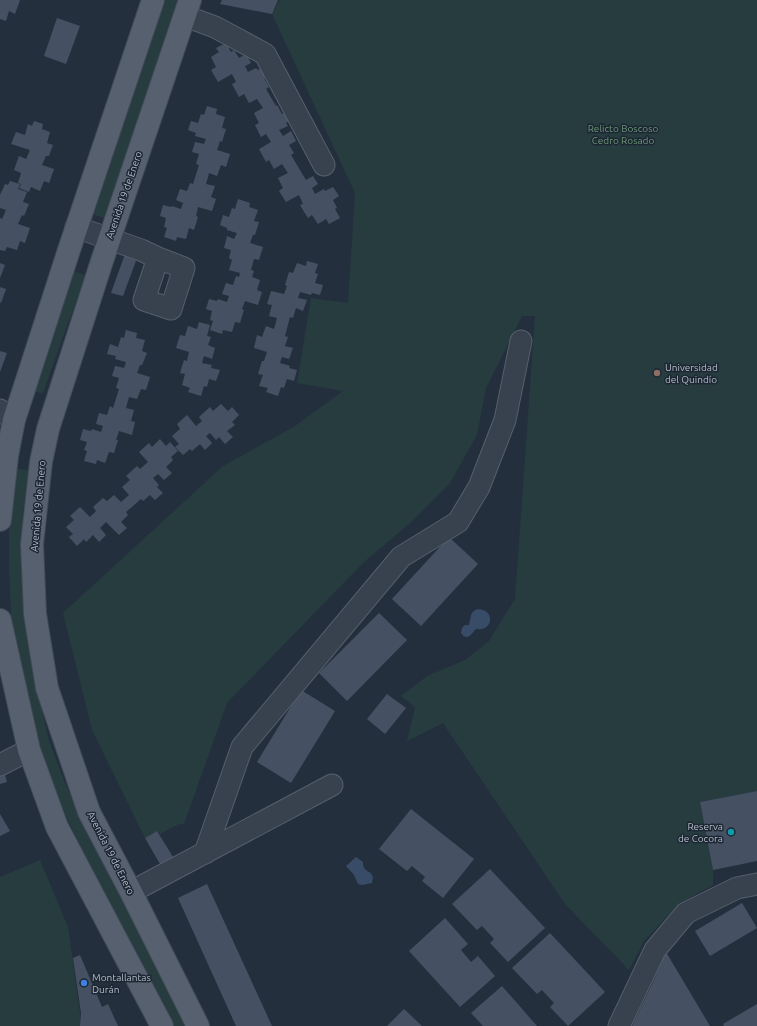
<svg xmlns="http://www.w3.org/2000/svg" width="757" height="1026" viewBox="0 0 757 1026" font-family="Ubuntu,sans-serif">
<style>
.green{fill:#263c3f}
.water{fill:#394c67}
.building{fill:#455162}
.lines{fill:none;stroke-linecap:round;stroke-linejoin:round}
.minor-casing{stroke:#565f6c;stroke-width:23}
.major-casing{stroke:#414a57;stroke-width:24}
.minor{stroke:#38414e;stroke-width:21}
.major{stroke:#56606e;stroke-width:22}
.education-dot{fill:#8d6e63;stroke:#1d2633;stroke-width:1.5}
.culture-dot{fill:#0f9aa8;stroke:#1d2633;stroke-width:1.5}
.shop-dot{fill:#3f7fe0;stroke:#1d2633;stroke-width:1.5}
.labels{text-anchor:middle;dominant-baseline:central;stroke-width:3;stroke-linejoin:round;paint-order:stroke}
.park-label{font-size:10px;fill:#6b9a76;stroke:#1d2633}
.street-label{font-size:10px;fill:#b4bcc9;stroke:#1d2633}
.poi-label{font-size:10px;fill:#b4bcc9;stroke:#1d2633;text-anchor:start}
</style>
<rect width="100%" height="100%" fill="#242f3e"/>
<g class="green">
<polygon points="164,0 180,0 107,219 92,214"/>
<polygon points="280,0 757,0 757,791 700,802 713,870 713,885 680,903 644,941 629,970 565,904 443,723 407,741 415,707 401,696 427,676 465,660 489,641 515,599 535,316 522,316 486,388 477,435 450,483 408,525 364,562 227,703 184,824 179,824 160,834 157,831 145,838 92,730 63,613 223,466 295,426 343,391 297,383 311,298 348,303 355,193 272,14"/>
<polygon points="72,271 86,275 65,331 43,393 31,391"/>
<polygon points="16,469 30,470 23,510 22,560 23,613 35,679 49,741 63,778 89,837 127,908 188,1026 174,1026 162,1000 116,916 78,843 52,783 38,746 22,682 11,617 9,563 9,510"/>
<polygon points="40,860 68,927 80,1013 80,1026 0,1026 0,877"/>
</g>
<g class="water">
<path d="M 478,609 C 496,610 493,632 476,629 C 471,634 468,642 461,633 L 462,628 L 465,625 L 469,625 C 471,617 470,611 478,609 Z"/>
<path d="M 356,857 L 363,862 C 363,873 370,869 373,877 L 372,883 L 362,885 L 358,884 L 354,875 L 346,866 Z"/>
</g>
<g class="building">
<polygon points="0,0 20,0 15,14 9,11 6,21 0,19"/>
<polygon points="222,0 278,0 272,14 220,4"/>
<polygon points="57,18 80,26 66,64 44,56"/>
<polygon points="226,43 231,52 234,50 239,58 246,54 251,63 245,66 248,72 256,68 258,70 266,65 271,74 264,78 269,87 266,89 276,106 277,105 282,114 289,110 294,118 286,123 288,126 279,130 283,136 291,131 296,141 289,145 294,153 291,155 306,180 313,176 318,184 312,188 315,194 324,189 325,191 333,187 339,196 333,200 337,208 335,209 340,218 329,224 326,219 318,224 312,215 308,218 306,215 300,205 303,204 299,195 286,202 279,191 283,188 278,178 288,173 282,164 274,169 269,160 266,162 259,149 271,142 266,134 261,137 255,125 259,123 254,113 263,108 257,99 249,103 244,94 239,97 232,84 236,82 232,74 218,82 211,70 216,67 211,57 219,52 216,48"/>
<polygon points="207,106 217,109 216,114 225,117 222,128 226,129 222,142 220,141 217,150 230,154 226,167 221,165 217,176 209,173 208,177 206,184 215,186 211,197 216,199 212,211 198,207 196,216 198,217 194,230 189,228 186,239 177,237 176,241 164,237 167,228 164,227 166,218 160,216 163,205 171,207 172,206 181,209 183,203 176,200 180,189 187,191 190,183 193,184 199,165 196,164 199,154 192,152 195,142 204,144 206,139 195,136 196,133 188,130 191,121 198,123 201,114 204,115"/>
<polygon points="34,121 43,124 42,129 50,132 47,143 53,145 49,156 46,156 42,165 54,169 49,183 44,181 40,191 31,187 29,192 19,188 21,184 18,183 21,173 14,170 19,156 26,159 30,150 11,144 16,132 25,135 28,124 32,126"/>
<polygon points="10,181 20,184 18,189 27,192 23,202 29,204 24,216 22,215 18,224 30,228 25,243 20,241 17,250 7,247 5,251 0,250 0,218 2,219 6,210 0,208 0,195 5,184 8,185"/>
<polygon points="238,199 250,203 249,207 258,210 254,221 259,222 255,235 253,235 250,243 263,247 259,260 254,259 251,270 254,271 252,277 260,280 257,290 262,292 258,305 245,301 242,309 244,310 240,323 235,322 232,332 223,330 222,334 210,330 213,321 210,320 212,311 206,309 209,299 217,301 218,299 227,302 229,296 222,294 226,283 233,285 236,276 239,277 240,273 229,270 232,260 229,258 231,250 224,248 227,236 234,239 237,233 227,230 227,228 220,225 223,215 229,217 232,208 235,209"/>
<polygon points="125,254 137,258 123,296 111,293"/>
<polygon points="307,261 318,264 315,273 318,274 315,283 323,285 320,295 312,293 311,295 300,292 298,298 307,300 303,311 296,308 293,318 290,317 285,336 288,337 285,346 293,348 289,359 282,357 280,363 290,366 289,368 297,370 294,381 287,379 284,388 281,387 278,396 266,392 268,388 259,386 263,375 258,374 262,361 264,361 267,352 254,348 257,335 262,337 266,326 274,329 276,322 277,318 269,316 272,305 267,304 271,291 284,294 287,286 285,285 289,272 293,273 297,263 306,266"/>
<polygon points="0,263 5,265 0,278"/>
<polygon points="0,287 6,289 1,303 0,302"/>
<polygon points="199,322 210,325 207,336 211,337 208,345 215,348 212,359 204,356 202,363 212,365 211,368 220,370 216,381 209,379 207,387 204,386 201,396 188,392 190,388 182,385 185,374 180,373 184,360 187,361 189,352 176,348 180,335 185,336 188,326 197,329"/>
<polygon points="126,330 137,333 136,338 145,340 142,351 147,353 142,365 140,365 137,373 150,377 146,390 141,389 137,399 129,397 126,408 134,410 131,421 135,422 132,435 119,431 116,440 118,440 114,453 109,452 105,463 97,460 96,464 84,461 87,451 84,450 87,442 80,440 83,429 91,431 92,429 101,432 103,426 96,424 99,413 107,415 110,406 113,408 119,389 116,388 119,378 112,376 115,366 124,368 126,362 115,359 116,356 107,354 110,344 118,347 121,337 124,338"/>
<polygon points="0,351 7,353 0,372"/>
<polygon points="221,404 228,411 232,407 239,415 232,422 235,425 227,431 233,437 225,444 219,437 216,440 210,433 206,436 212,443 205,450 200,444 192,451 190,449 183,455 175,447 179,444 172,436 180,429 177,424 187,415 196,426 202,421 199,417 210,407 213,411"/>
<polygon points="160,439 166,446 170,442 178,451 171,457 173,460 166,467 172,473 164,480 158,474 153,478 159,485 157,487 163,493 155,500 150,495 143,501 141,499 126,512 128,515 121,522 127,528 119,535 106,522 100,528 106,535 99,542 93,535 86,542 84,539 77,546 69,537 73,534 66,527 74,520 70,516 80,507 90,517 96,511 93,507 103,498 107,501 114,495 121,502 129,495 122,487 130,480 126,476 137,466 140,469 148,462 139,452 149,443 152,447"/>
<polygon points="449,537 478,564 421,626 392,599"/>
<polygon points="379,613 407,640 347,701 319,673"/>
<polygon points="301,690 335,711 291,783 257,762"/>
<polygon points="387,694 406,708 385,734 367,719"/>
<polygon points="4,772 7,782 0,784 0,774"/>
<polygon points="757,791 757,861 713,870 700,802"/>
<polygon points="411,809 474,859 443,898 422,881 425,877 412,866 407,871 379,849"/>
<polygon points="0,814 10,831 0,836"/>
<polygon points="157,831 173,857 160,864 145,838"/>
<polygon points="490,869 545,928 508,962 490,943 494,939 482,926 477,930 452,904"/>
<polygon points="207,884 272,1026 236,1026 178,898"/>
<polygon points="742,903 757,928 710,956 695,931"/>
<polygon points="445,918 468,944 461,950 471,962 478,956 495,976 460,1007 409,951"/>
<polygon points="550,933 605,992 568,1026 550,1007 554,1003 542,990 537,994 512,968"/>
<polygon points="666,952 710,1026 632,1026 654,980"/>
<polygon points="80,955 102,1007 108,1004 118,1026 80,1026 81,1013 73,958"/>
<polygon points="502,986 537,1026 483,1026 471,1013"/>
<polygon points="757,1004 757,1026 724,1026 723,1024"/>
<polygon points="404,1009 422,1026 387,1026"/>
</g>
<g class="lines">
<g class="minor-casing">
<g id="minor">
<polyline points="185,16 215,27 265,54 324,165"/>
<polyline points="76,227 141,250 158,258 184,268 171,309 144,300 158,258"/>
<polyline points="0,410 14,420"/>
<polyline points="0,765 29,750"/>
<polyline points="205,853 242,747 401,557 458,522 479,487 505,420 521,341"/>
<polyline points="131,892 332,785"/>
<polyline points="619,1026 655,950 686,913 737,888 757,884"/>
</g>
</g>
<g class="major-casing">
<g id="major">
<polyline points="190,0 101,264 48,429 41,462 32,544 35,614 47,688 89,812 131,892 198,1026"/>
<polyline points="0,520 7,456 14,420 68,253 153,0"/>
<polyline points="0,620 29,750 57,827 162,1026"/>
</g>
</g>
<use href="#minor" class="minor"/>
<use href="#major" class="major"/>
</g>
<circle class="education-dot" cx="657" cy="373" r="4"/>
<circle class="culture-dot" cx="731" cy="832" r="4"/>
<circle class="shop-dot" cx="84" cy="983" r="4"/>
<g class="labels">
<g class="park-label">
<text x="623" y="128">Relicto Boscoso<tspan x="623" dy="12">Cedro Rosado</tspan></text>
</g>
<g class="street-label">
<text transform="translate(124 195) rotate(-71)">Avenida 19 de Enero</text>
<text transform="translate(38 506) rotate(-85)">Avenida 19 de Enero</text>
<text transform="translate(111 853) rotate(63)">Avenida 19 de Enero</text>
</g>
<g class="poi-label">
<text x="665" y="367">Universidad<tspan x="665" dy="12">del Quindío</tspan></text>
<text x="723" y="826" text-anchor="end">Reserva<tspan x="723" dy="12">de Cocora</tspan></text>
<text x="92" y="977">Montallantas<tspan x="92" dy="12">Durán</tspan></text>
</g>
</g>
</svg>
